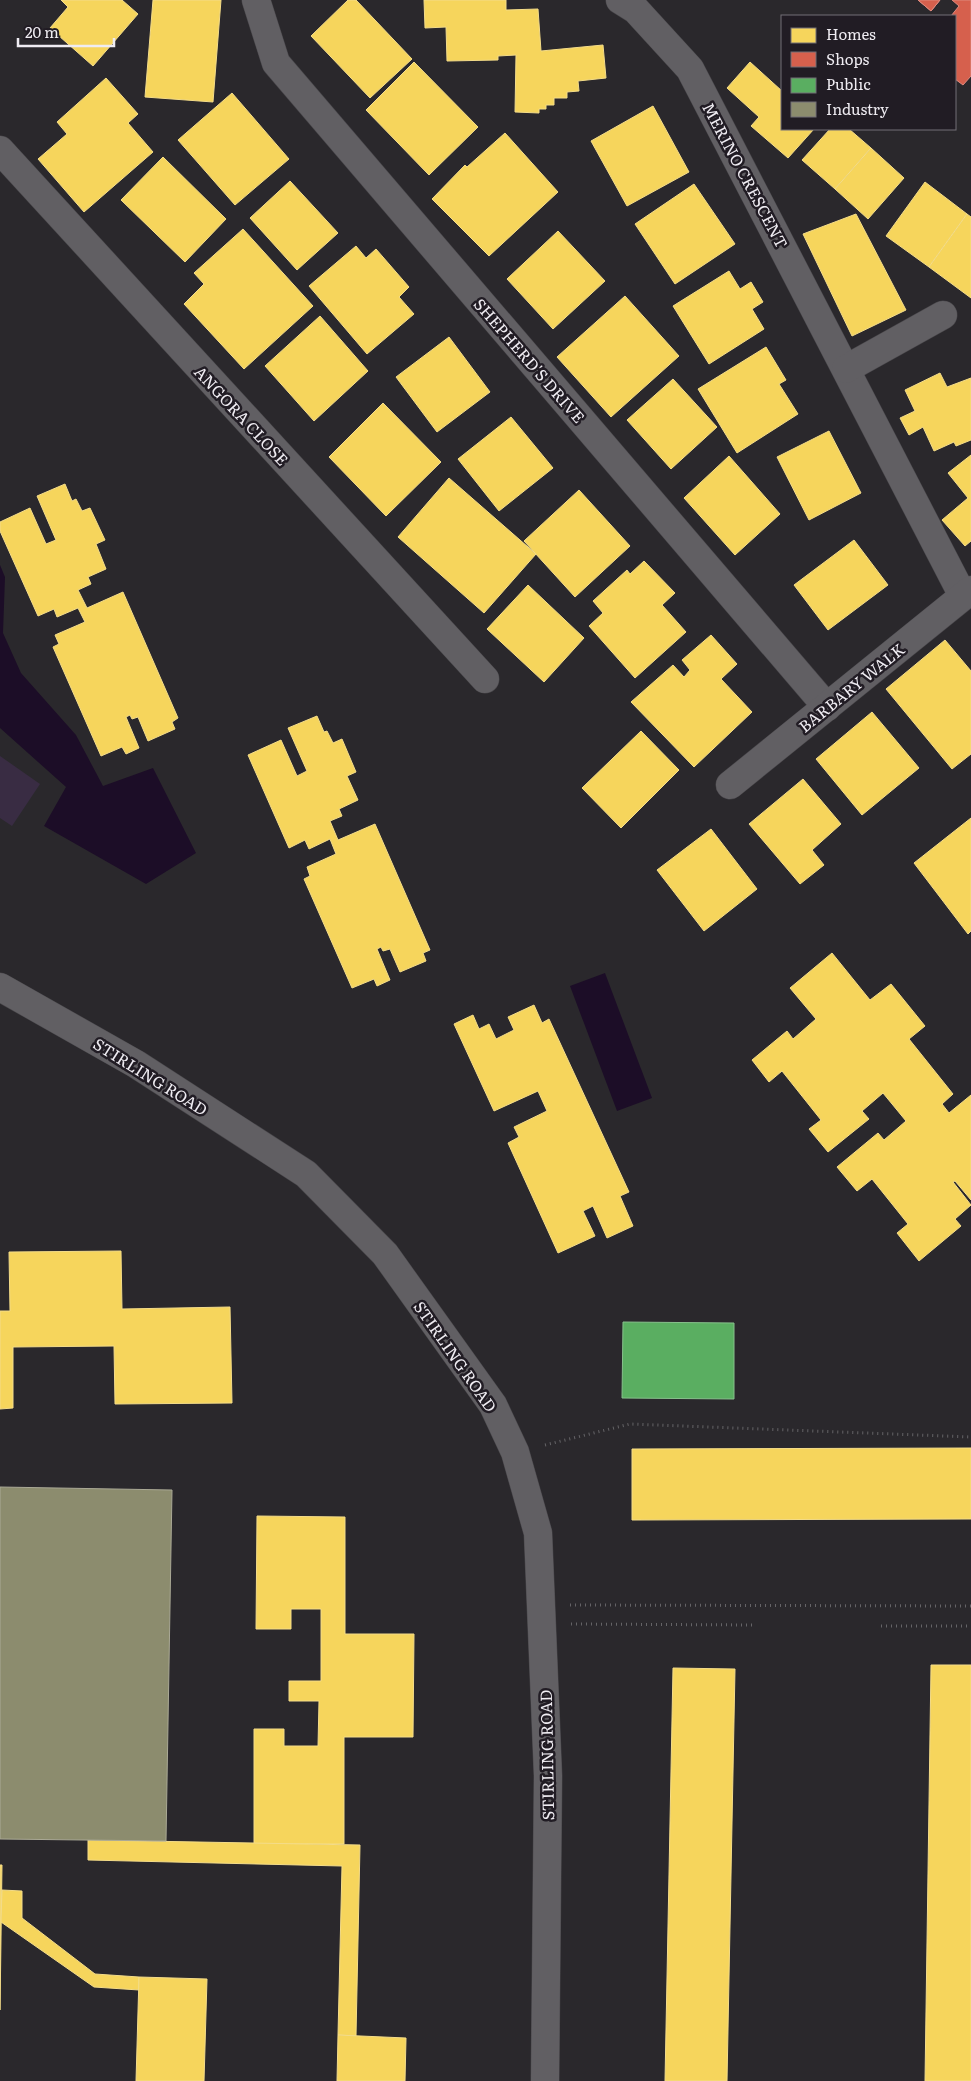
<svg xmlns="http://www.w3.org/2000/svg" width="971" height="2081" viewBox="0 0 971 2081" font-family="Literata,serif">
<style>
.green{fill:#392c43}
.water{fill:#1c0d27}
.homes{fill:#f6d55c;stroke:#f4dc89}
.shops{fill:#d6604d;stroke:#de8a7e}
.public{fill:#5aae61;stroke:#87c18c}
.industry{fill:#8c8c6e;stroke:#aaa996}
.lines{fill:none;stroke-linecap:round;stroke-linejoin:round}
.street-casing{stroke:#474549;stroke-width:29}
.path{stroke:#656467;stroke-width:3;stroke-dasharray:1 4;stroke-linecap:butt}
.street{stroke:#615f63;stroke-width:28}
.labels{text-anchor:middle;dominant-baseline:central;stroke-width:5;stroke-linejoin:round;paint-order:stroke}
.street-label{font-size:16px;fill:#efecf2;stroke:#211c24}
</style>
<rect width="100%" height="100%" fill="#2a282c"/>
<polygon class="green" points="0,756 40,784 12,826 0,818"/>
<g class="water">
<polygon points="0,565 5,577 3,633 21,673 76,735 103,786 153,768 196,853 146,884 44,826 66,787 0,728"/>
<polygon points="605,973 652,1098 617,1111 570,986"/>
</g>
<g class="homes">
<polygon points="61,0 122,0 138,14 93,66 50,28 68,7"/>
<polygon points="153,0 221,0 213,102 145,97"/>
<polygon points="348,0 356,0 412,59 370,98 311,36"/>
<polygon points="424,0 506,0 506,10 538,9 541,51 603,45 606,78 578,81 579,91 567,92 567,98 554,98 554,105 546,105 546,109 539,109 539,113 515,112 516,55 498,56 498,60 447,61 446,27 425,28"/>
<polygon points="414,62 478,127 429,175 366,110"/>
<polygon points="750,62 782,91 782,129 814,129 788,158 751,126 759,117 727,88"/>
<polygon points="106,78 138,114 128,123 153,152 84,212 38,159 67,134 57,122"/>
<polygon points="232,93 289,159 235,205 178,140"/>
<polygon points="653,106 689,172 627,206 591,141"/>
<polygon points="830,129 849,129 871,148 835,189 802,160"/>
<polygon points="505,133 558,192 489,256 432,199 465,165 467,167"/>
<polygon points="871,148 904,178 868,219 835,189"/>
<polygon points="163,157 226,219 185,262 121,200"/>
<polygon points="290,181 338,233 297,270 250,218"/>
<polygon points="925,182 967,214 929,267 886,236"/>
<polygon points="694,184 735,244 675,284 635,224"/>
<polygon points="856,214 906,310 852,336 803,234"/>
<polygon points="967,214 971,217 971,298 929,267"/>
<polygon points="243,229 313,306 244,369 184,304 204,284 194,273"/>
<polygon points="558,231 605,281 553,329 507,279"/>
<polygon points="356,246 366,258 376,249 409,287 399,297 414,314 367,354 309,286"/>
<polygon points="729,271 740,289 751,282 763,302 752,309 764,329 709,364 673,306"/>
<polygon points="625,296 679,356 611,417 557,357"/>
<polygon points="320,316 368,371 314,421 265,366"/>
<polygon points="449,337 490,392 437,432 396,377"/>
<polygon points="766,347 786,380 779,384 798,414 737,453 698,389"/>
<polygon points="940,373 947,387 971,378 971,440 956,446 954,442 934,451 923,427 909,435 900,418 915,411 905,390"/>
<polygon points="673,379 717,427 671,469 627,420"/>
<polygon points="383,403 441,462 386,516 329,457"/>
<polygon points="511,417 553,468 499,511 458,459"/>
<polygon points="829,431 861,493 809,520 777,457"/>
<polygon points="971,455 971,541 965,546 942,520 968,498 948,473"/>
<polygon points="729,456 780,514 735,555 684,498"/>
<polygon points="449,478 536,554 484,613 398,537"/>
<polygon points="65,484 72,501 76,499 82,511 90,508 105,540 96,544 106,569 88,577 91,584 78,590 87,608 123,592 178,718 172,722 175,729 148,741 138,717 132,719 130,715 126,717 139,748 126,754 122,747 101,756 53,647 59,644 55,635 85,622 78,608 57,617 54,609 38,616 0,531 0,522 30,508 46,544 56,540 37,496"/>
<polygon points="579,490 630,546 575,597 524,541"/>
<polygon points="854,540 888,585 828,630 794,585"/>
<polygon points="644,561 675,593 662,605 686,632 635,678 589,626 603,613 593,601 627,570 630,574"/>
<polygon points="528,585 584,638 544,682 487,629"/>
<polygon points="711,635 737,664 721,679 752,712 694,767 631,702 673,665 684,677 690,670 682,660"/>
<polygon points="945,640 971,671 971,754 952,769 886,689"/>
<polygon points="872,712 919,768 862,815 816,759"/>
<polygon points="317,716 324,732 327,731 333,743 342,739 356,772 347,776 358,800 339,809 342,816 330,821 338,840 375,824 430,950 423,953 426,961 400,972 390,949 383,951 381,947 377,949 390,980 377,986 374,979 352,988 304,879 310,876 307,867 336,854 330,839 309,849 305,840 289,848 248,755 281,740 297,776 307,771 288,728"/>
<polygon points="641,731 679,770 621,828 582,788"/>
<polygon points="803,779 841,824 812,850 824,865 800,884 749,824"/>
<polygon points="971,818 971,931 968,934 914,863"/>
<polygon points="711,829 757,889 704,931 657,870"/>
<polygon points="832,953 870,1000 891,984 925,1026 909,1039 953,1094 942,1104 949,1113 971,1095 971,1200 955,1181 953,1182 971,1205 955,1219 961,1226 919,1261 897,1233 908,1224 872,1179 857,1191 837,1167 878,1133 884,1140 906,1121 883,1093 862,1111 869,1119 828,1152 809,1129 821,1120 782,1071 769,1082 752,1060 787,1031 793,1039 816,1019 790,988"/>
<polygon points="534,1005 542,1023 549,1019 629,1192 620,1196 633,1226 607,1238 593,1206 583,1211 595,1236 558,1253 508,1143 519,1137 514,1127 547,1111 538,1091 494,1111 454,1024 473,1015 479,1029 489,1024 496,1039 514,1030 508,1017"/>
<polygon points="121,1251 122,1309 230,1307 232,1403 115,1404 114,1346 13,1347 13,1408 0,1409 0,1311 10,1311 9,1252"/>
<polygon points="971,1448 971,1519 632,1520 632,1449"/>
<polygon points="257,1516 345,1517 345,1634 414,1634 413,1737 344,1737 344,1844 254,1844 254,1729 284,1729 284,1746 318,1746 319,1701 289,1701 289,1681 321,1681 321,1609 291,1609 291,1629 256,1629"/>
<polygon points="931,1665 971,1665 971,2081 925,2081"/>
<polygon points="673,1668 735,1669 727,2081 665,2081"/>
<polygon points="88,1840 360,1845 356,2036 338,2035 342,1866 88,1860"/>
<polygon points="0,1865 2,1865 0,2010"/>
<polygon points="2,1890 22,1891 22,1918 95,1974 139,1977 139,1990 94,1987 1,1922"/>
<polygon points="139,1977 207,1979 204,2081 136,2081"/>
<polygon points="338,2035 406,2038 405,2081 337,2081"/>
</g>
<g class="shops">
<polygon points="918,0 940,0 931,11"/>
<polygon points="918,0 940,0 931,11"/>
<polygon points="952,0 971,0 971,76 963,85 955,79 955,16 951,16 959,6"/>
</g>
<polygon class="public" points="623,1322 734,1323 734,1399 622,1398"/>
<polygon class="industry" points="0,1487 172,1490 166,1841 0,1839"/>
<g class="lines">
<g class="street-casing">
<g id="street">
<polyline points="256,0 276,63 827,707"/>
<polyline points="620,0 636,10 690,69 963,596"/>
<polyline points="0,150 485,679"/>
<polyline points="846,369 943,315"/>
<polyline points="730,785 971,590"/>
<polyline points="0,987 136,1064 306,1174 385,1254 493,1405 515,1452 538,1533 548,1776 545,2081"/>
</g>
</g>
<g class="path">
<polyline points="545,1445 630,1424 971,1437"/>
<polyline points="570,1605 971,1606"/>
<polyline points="571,1624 754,1625"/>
<polyline points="881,1626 971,1626"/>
</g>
<use href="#street" class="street"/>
</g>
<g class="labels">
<g class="street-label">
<text transform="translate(746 175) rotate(62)">MERINO CRESCENT</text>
<text transform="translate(530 360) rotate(49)">SHEPHERD'S DRIVE</text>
<text transform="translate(242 415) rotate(47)">ANGORA CLOSE</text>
<text transform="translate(851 687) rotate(-39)">BARBARY WALK</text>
<text transform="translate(151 1076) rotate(32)">STIRLING ROAD</text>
<text transform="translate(456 1356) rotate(55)">STIRLING ROAD</text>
<text transform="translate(546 1755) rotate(-91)">STIRLING ROAD</text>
</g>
</g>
<rect x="781" y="15" width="175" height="115" fill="#211c24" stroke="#736f76"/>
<rect x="791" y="28" width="25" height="15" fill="#f6d55c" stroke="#736f76"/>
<text x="826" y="40" font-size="15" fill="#efecf2">Homes</text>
<rect x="791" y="52" width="25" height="15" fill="#d6604d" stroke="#736f76"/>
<text x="826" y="65" font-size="15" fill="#efecf2">Shops</text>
<rect x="791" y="78" width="25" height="15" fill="#5aae61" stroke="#736f76"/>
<text x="826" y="90" font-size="15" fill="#efecf2">Public</text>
<rect x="791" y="102" width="25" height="15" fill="#8c8c6e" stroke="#736f76"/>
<text x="826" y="115" font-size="15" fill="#efecf2">Industry</text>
<path d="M18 38v8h96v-8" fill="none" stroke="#efecf2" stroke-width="2.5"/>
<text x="25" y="38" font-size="15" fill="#efecf2" stroke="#211c24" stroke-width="4" paint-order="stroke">20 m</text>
</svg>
